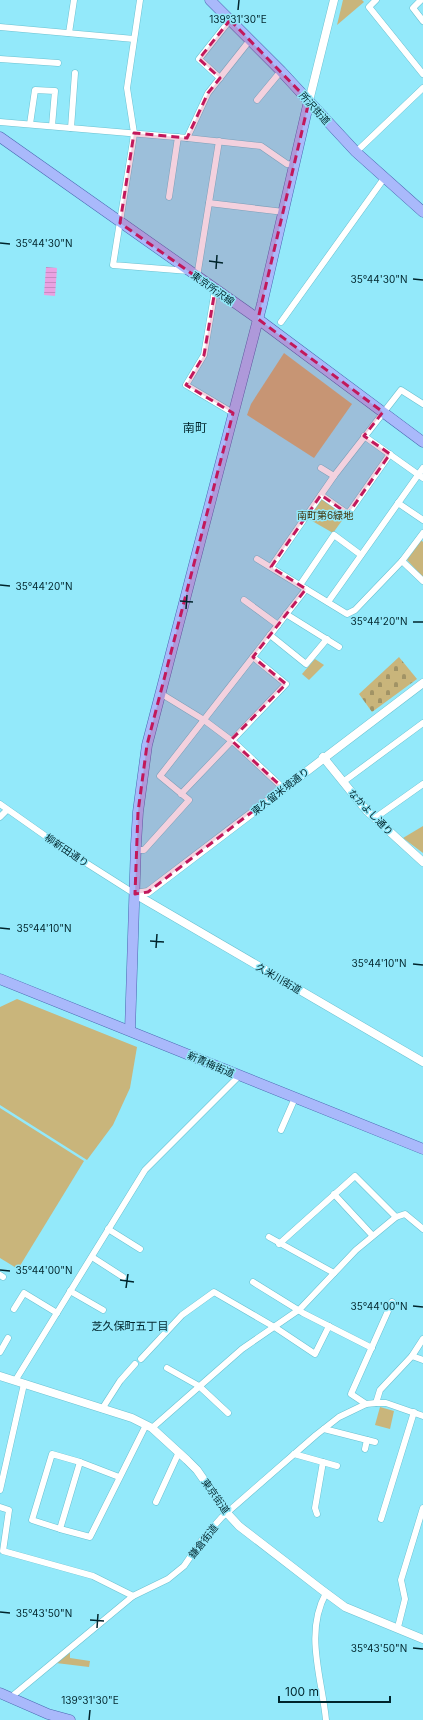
<svg xmlns="http://www.w3.org/2000/svg" width="423" height="1720" viewBox="0 0 423 1720" font-family="Inter,'Noto Sans JP',sans-serif">
<style>
.cemetery{fill:url(#cemetery-stones)}
.park{fill:#c9b57b}
.water{fill:url(#water-rules)}
.lines{fill:none;stroke-linecap:round;stroke-linejoin:round}
.minor-casing{stroke:#6bc1d1;stroke-width:7}
.tertiary-casing{stroke:#6bc1d1;stroke-width:9}
.primary-casing{stroke:#4967b1;stroke-width:11}
.minor{stroke:#fff;stroke-width:6}
.tertiary{stroke:#fff;stroke-width:8}
.primary{stroke:#a9b9fb;stroke-width:10}
.marked{fill:#c2185b;fill-opacity:0.2;stroke:#c2185b;stroke-width:3;stroke-dasharray:8 5;stroke-linejoin:round}
.ticks{fill:none;stroke:#00252c;stroke-width:1.5}
.labels{text-anchor:middle;dominant-baseline:central;stroke-width:3;stroke-linejoin:round;paint-order:stroke}
.street-label{font-size:10px;fill:#00252c;stroke:#93e9fa}
.park-label{font-size:10px;fill:#403309;stroke:#93e9fa}
.neighbourhood-label{font-size:11px;fill:#00252c;stroke:#93e9fa}
.quarter-label{font-size:12px;fill:#00252c;stroke:#93e9fa}
.ticks-label{font-size:10px;text-anchor:middle;fill:#00252c;stroke:#93e9fa;stroke-width:3;stroke-linejoin:round;paint-order:stroke}
</style>
<defs>
<pattern id="cemetery-stones" width="16" height="16" patternUnits="userSpaceOnUse"><rect width="16" height="16" fill="#c9b57b"/><path d="M2 7V4a2 2 0 0 1 4 0v3zM10 15v-3a2 2 0 0 1 4 0v3z" fill="#a19365"/></pattern>
<pattern id="water-rules" width="6" height="5" patternUnits="userSpaceOnUse"><rect width="6" height="5" fill="#eaa1e1"/><path d="M0 2.5h6" fill="none" stroke="#c78ac1"/></pattern>
</defs>
<rect width="100%" height="100%" fill="#93e9fa"/>
<polygon class="cemetery" points="399,657 417,679 372,712 359,694"/>
<g class="park">
<polygon points="343,0 362,0 364,2 337,25"/>
<polygon points="284,353 352,404 314,458 247,415 251,404"/>
<polygon points="322,498 346,515 333,533 307,518"/>
<polygon points="421,540 423,542 423,577 407,560"/>
<polygon points="315,659 324,665 309,680 302,674"/>
<polygon points="423,826 423,853 403,838"/>
<polygon points="17,999 137,1047 130,1088 113,1125 87,1160 0,1105 0,1007"/>
<polygon points="0,1108 84,1161 18,1269 0,1258"/>
<polygon points="380,1407 394,1411 390,1429 375,1425"/>
<polygon points="70,1650 70,1658 90,1661 89,1667 56,1663"/>
</g>
<polygon class="water" points="46,267 57,268 55,296 44,295"/>
<g class="lines">
<g class="minor-casing">
<g id="minor">
<polyline points="140,0 127,88 134,133 133,141 113,265 189,271"/>
<polyline points="376,0 369,7 423,74"/>
<polyline points="421,0 413,8 423,21"/>
<polyline points="0,27 134,39"/>
<polyline points="69,33 74,0"/>
<polyline points="0,59 58,63"/>
<polyline points="220,78 199,59 230,20"/>
<polyline points="257,100 281,71"/>
<polyline points="0,122 187,138 261,146 287,164 295,165"/>
<polyline points="30,124 35,90 55,91 52,126"/>
<polyline points="71,128 75,73"/>
<polyline points="187,138 208,93 250,40"/>
<polyline points="356,152 423,88"/>
<polyline points="169,197 178,137"/>
<polyline points="209,203 284,212"/>
<polyline points="197,277 219,141"/>
<polyline points="215,290 204,355 186,385 233,413"/>
<polyline points="281,322 385,177"/>
<polyline points="364,436 423,478"/>
<polyline points="321,468 334,476"/>
<polyline points="321,495 348,514 390,454"/>
<polyline points="398,503 423,520"/>
<polyline points="257,559 347,614 355,610 402,561 423,581"/>
<polyline points="402,561 423,533"/>
<polyline points="271,567 334,476 401,390 423,404"/>
<polyline points="300,585 334,535 361,555"/>
<polyline points="244,600 278,625"/>
<polyline points="328,602 423,468"/>
<polyline points="286,614 339,647"/>
<polyline points="270,635 306,664 327,639"/>
<polyline points="160,693 204,720 236,744 283,788"/>
<polyline points="343,782 423,723"/>
<polyline points="181,794 286,684 253,657"/>
<polyline points="0,804 61,847 135,894"/>
<polyline points="0,817 7,810"/>
<polyline points="375,818 423,784"/>
<polyline points="136,850 144,850 189,800 160,776 306,589"/>
<polyline points="281,1130 295,1098"/>
<polyline points="334,1194 372,1235"/>
<polyline points="108,1229 140,1249"/>
<polyline points="269,1237 334,1273"/>
<polyline points="279,1244 355,1176 396,1217"/>
<polyline points="92,1257 123,1277"/>
<polyline points="0,1275 3,1277"/>
<polyline points="253,1282 303,1313 372,1348"/>
<polyline points="70,1291 103,1310"/>
<polyline points="14,1309 24,1293 57,1313"/>
<polyline points="0,1352 8,1338"/>
<polyline points="412,1356 423,1360"/>
<polyline points="141,1359 182,1315 214,1292 276,1328 315,1354 329,1326"/>
<polyline points="167,1368 199,1386 228,1413"/>
<polyline points="15,1381 145,1170 239,1076"/>
<polyline points="376,1403 380,1390 412,1356 423,1339"/>
<polyline points="366,1404 351,1394 392,1302"/>
<polyline points="102,1409 120,1381 135,1364"/>
<polyline points="152,1428 242,1349 300,1309 356,1250 396,1217 405,1214 423,1229"/>
<polyline points="324,1429 375,1442"/>
<polyline points="365,1449 367,1440"/>
<polyline points="294,1454 337,1466"/>
<polyline points="119,1477 80,1462 60,1529 90,1537 146,1425"/>
<polyline points="0,1490 24,1384"/>
<polyline points="156,1502 179,1452"/>
<polyline points="0,1507 9,1510 3,1551 93,1576 133,1596"/>
<polyline points="317,1514 315,1508 323,1462"/>
<polyline points="381,1519 414,1412"/>
<polyline points="60,1529 32,1520 52,1454 80,1462"/>
<path d="M 326,1593 C 304,1633 322,1678 326,1720"/>
<polyline points="398,1627 405,1599 401,1580 423,1508"/>
<polyline points="10,1698 133,1596 168,1579 184,1566 204,1537 222,1517 316,1435 339,1417 366,1404 376,1403 386,1403 423,1416"/>
</g>
</g>
<g class="tertiary-casing">
<g id="tertiary">
<polyline points="309,101 334,0"/>
<polyline points="323,757 366,810 423,862"/>
<polyline points="135,894 148,892 423,683"/>
<polyline points="135,894 423,1062"/>
<polyline points="0,1376 132,1418 152,1428 187,1460 197,1470 227,1513 239,1526 322,1590 345,1607 423,1639"/>
</g>
</g>
<g class="primary-casing">
<g id="primary">
<polyline points="210,0 281,71 356,152 423,212"/>
<polyline points="0,137 258,319 423,442"/>
<polyline points="0,979 423,1149"/>
<polyline points="130,1030 136,844 138,812 147,745 262,304 309,101"/>
<polyline points="0,1693 48,1714 70,1720"/>
</g>
</g>
<use href="#minor" class="minor"/>
<use href="#tertiary" class="tertiary"/>
<use href="#primary" class="primary"/>
</g>
<path class="marked" d="M 230,20 L 309,101 L 258,319 L 383,412 L 364,436 L 390,454 L 348,514 L 321,495 L 271,567 L 306,589 L 253,657 L 286,684 L 231,740 L 283,788 L 148,892 L 135,894 L 138,812 L 147,745 L 233,413 L 186,385 L 204,355 L 215,290 L 120,223 L 134,133 L 187,138 L 208,93 L 220,78 L 199,59 Z"/>
<path class="ticks" d="M 238,10 L 239,0M 0,243 L 10,244M 209,261 L 223,263M 216,269 L 217,255M 413,279 L 423,280M 0,585 L 10,586M 180,601 L 193,602M 186,609 L 187,595M 413,622 L 423,622M 0,928 L 10,929M 150,941 L 164,942M 156,948 L 157,934M 413,964 L 423,965M 0,1270 L 10,1271M 120,1280 L 134,1282M 126,1288 L 128,1274M 413,1306 L 423,1307M 0,1612 L 10,1613M 90,1620 L 104,1621M 97,1628 L 98,1614M 413,1648 L 423,1649M 89,1720 L 90,1710"/>
<g class="labels">
<g class="street-label">
<text transform="translate(315 108) rotate(48)">所沢街道</text>
<text transform="translate(213 288) rotate(35)">東京所沢線</text>
<text transform="translate(280 791) rotate(-38)">東久留米境通り</text>
<text transform="translate(371 812) rotate(46)">なかよし通り</text>
<text transform="translate(67 850) rotate(34)">柳新田通り</text>
<text transform="translate(279 978) rotate(30)">久米川街道</text>
<text transform="translate(211 1064) rotate(23)">新青梅街道</text>
<text transform="translate(216 1496) rotate(55)">東京街道</text>
<text transform="translate(203 1541) rotate(-52)">鎌倉街道</text>
</g>
<g class="park-label">
<text x="325" y="515">南町第6緑地</text>
</g>
<g class="neighbourhood-label">
<text x="130" y="1326">芝久保町五丁目</text>
</g>
<g class="quarter-label">
<text x="195" y="427">南町</text>
</g>
</g>
<g class="ticks-label">
<text x="238" y="23">139°31'30"E</text>
<text x="44" y="247">35°44'30"N</text>
<text x="379" y="283">35°44'30"N</text>
<text x="44" y="590">35°44'20"N</text>
<text x="379" y="625">35°44'20"N</text>
<text x="44" y="932">35°44'10"N</text>
<text x="379" y="967">35°44'10"N</text>
<text x="44" y="1274">35°44'00"N</text>
<text x="379" y="1310">35°44'00"N</text>
<text x="44" y="1617">35°43'50"N</text>
<text x="379" y="1652">35°43'50"N</text>
<text x="90" y="1704">139°31'30"E</text>
</g>
<path d="M279 1696v6h111v-6" fill="none" stroke="#00252c" stroke-width="2"/>
<text x="285" y="1696" font-size="12" fill="#00252c" stroke="#93e9fa" stroke-width="3" paint-order="stroke">100 m</text>
</svg>
